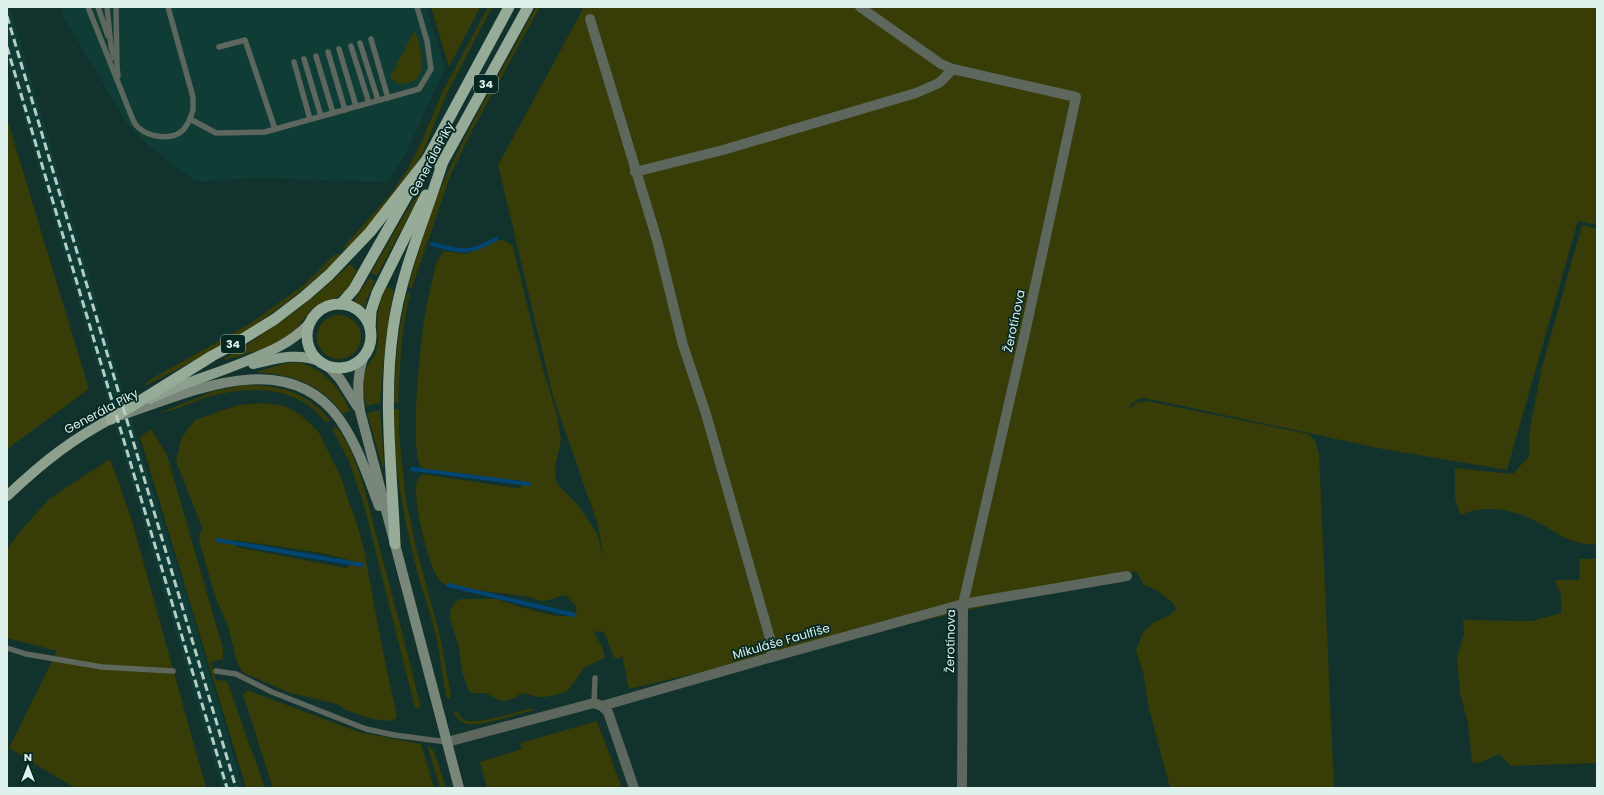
<svg xmlns="http://www.w3.org/2000/svg" width="1604" height="795" viewBox="0 0 1604 795" font-family="Poppins,sans-serif">
<style>
.built{fill:#0f3c35}
.green{fill:#383c06;fill-rule:evenodd}
.lines{fill:none;stroke-linecap:round;stroke-linejoin:round}
.stream{stroke:#004675;stroke-width:4}
.service{stroke:#5d675e;stroke-width:5.5}
.minor{stroke:#5d675e;stroke-width:10}
.secondary{stroke:#788779;stroke-width:10}
.primary{stroke:#8da08e;stroke-width:10}
.trunk{stroke:#96ac98;stroke-width:11}
.rail{stroke:#b7cbc7;stroke-width:3;stroke-dasharray:8 4;stroke-linecap:butt}
.labels{text-anchor:middle;dominant-baseline:central;stroke-width:3.5;stroke-linejoin:round;paint-order:stroke}
.shield{fill:#062823;stroke:#9eb5b0;stroke-width:1}
.shield-label{font-size:11px;font-weight:bold;fill:#dff1ed}
.street-label{font-size:12px;fill:#dff1ed;stroke:#062823}
</style>
<rect width="100%" height="100%" fill="#12322d"/>
<g class="built">
<polygon points="7,7 10,7 142,455 192,613 243,788 222,788 7,61"/>
<polygon points="61,7 426,7 445,68 404,157 387,182 252,178 196,182 150,147 128,125 64,18"/>
</g>
<g class="green">
<polygon points="431,7 480,7 449,67"/>
<polygon points="488,7 492,7 446,95 423,152 415,165 404,181 374,220 345,251 344,248 346,244 390,195 408,169 421,143 442,93"/>
<path d="M 536,7 L 540,7 L 474,127 L 450,176 L 412,288 L 408,287 C 419,250 430,211 446,176 C 473,118 506,63 536,7 Z"/>
<path d="M 584,7 L 1597,7 L 1597,225 L 1578,221 L 1507,470 L 1383,449 L 1145,398 L 1138,399 L 1130,405 L 1129,410 L 1135,403 L 1147,401 L 1308,434 L 1315,441 L 1319,454 L 1334,788 L 1170,788 L 1149,709 L 1143,672 L 1136,650 L 1143,632 L 1154,622 L 1170,615 L 1176,609 L 1173,603 L 1156,590 L 1144,585 L 1136,571 L 629,689 L 622,655 L 621,658 L 618,659 L 614,657 L 605,634 L 601,631 L 594,632 C 597,639 606,650 604,658 L 585,667 L 570,688 L 564,693 L 545,697 L 538,697 L 521,693 L 515,698 L 505,701 L 500,700 L 485,693 L 472,693 L 468,689 L 462,671 L 459,648 L 450,618 L 451,609 L 455,602 L 461,599 L 497,599 L 516,606 L 556,616 L 575,616 L 577,608 L 566,595 L 560,596 L 549,600 L 542,601 L 525,596 L 451,587 C 445,585 441,583 438,578 C 428,563 412,499 417,481 C 418,478 420,476 423,474 L 517,488 L 521,487 L 522,484 L 521,481 C 504,480 431,477 422,468 C 408,455 421,336 425,314 C 428,297 432,281 436,264 L 440,256 L 443,252 C 452,251 460,255 468,253 C 484,249 497,230 513,247 L 542,366 L 556,412 L 561,440 L 555,468 L 556,480 L 559,486 L 577,504 L 597,533 L 604,560 L 598,525 L 553,396 L 498,165 Z"/>
<path d="M 415,30 C 421,52 434,84 398,84 L 390,77 Z"/>
<polygon points="7,119 89,389 7,449"/>
<polygon points="419,193 419,196 377,276 371,273 404,215"/>
<path d="M 1582,225 L 1597,229 L 1597,544 C 1572,546 1558,533 1537,522 C 1513,509 1486,504 1460,515 L 1455,498 L 1455,468 L 1513,474 L 1529,456 L 1529,433 L 1542,367 Z"/>
<path d="M 338,254 L 341,256 C 317,278 292,300 265,318 C 226,345 184,367 142,387 L 151,379 L 251,323 L 305,284 L 334,255 Z"/>
<path d="M 350,264 L 357,271 C 353,278 349,288 342,294 C 335,300 323,301 315,307 C 306,314 301,325 292,333 C 272,349 245,354 221,361 C 267,332 311,303 350,264 Z"/>
<polygon points="369,278 375,281 366,301 366,308 354,301"/>
<path d="M 386,287 L 394,290 C 386,327 383,365 380,403 L 366,406 C 364,394 361,378 367,367 C 371,360 376,355 377,348 C 379,340 377,334 377,326 C 377,312 380,300 386,287 Z"/>
<path d="M 407,293 L 410,294 C 401,330 400,366 398,403 L 394,403 C 396,366 397,330 407,293 Z"/>
<circle cx="339" cy="337" r="22"/>
<path d="M 296,362 C 323,367 339,387 350,411 L 343,414 C 319,383 294,375 256,372 L 282,364 Z"/>
<path d="M 244,385 C 282,385 306,392 331,421 L 327,422 C 322,419 319,414 314,410 C 310,406 304,402 299,400 C 271,385 234,389 205,398 C 190,403 175,411 159,413 L 214,391 Z"/>
<path d="M 264,403 L 285,406 L 299,414 L 312,425 L 319,433 L 341,477 L 349,503 L 355,518 L 364,549 L 381,642 L 397,716 L 395,719 L 390,721 L 372,719 L 346,710 L 337,704 L 290,693 L 242,672 L 237,662 L 228,626 L 215,596 L 199,540 L 200,532 L 203,530 L 176,461 L 182,437 L 195,420 L 238,405 ZM 235,540 L 321,553 L 349,560 L 351,563 L 349,566 L 346,568 L 237,547 Z"/>
<path d="M 394,409 L 399,409 L 399,434 L 406,499 L 416,547 L 440,636 L 451,695 L 450,698 L 447,699 C 442,678 441,657 436,636 C 431,615 424,595 418,575 C 404,521 393,464 394,409 Z"/>
<polygon points="380,410 384,464 383,468 367,413"/>
<path d="M 336,426 C 360,457 368,505 378,542 C 393,598 408,653 421,709 L 415,708 L 364,505 L 349,461 L 333,430 L 334,427 Z"/>
<polygon points="151,429 167,455 223,649 223,659 211,662 216,680 227,681 265,788 246,788 140,437"/>
<polygon points="110,459 130,514 206,788 75,788 9,748 57,651 7,638 7,550 17,535 49,499"/>
<polygon points="1580,559 1597,559 1597,763 1511,766 1499,754 1479,763 1472,762 1468,724 1460,692 1457,658 1464,634 1463,620 1532,621 1561,613 1561,595 1555,580 1579,580"/>
<polygon points="247,690 359,732 421,744 434,788 273,788 243,695"/>
<path d="M 532,708 L 534,710 C 518,714 481,727 467,724 C 461,722 456,718 453,712 L 457,712 C 460,714 460,717 463,719 C 473,727 519,711 532,708 Z"/>
<polygon points="597,721 622,788 487,788 480,762 522,749 520,743"/>
<polygon points="427,745 434,751 446,788 440,788"/>
</g>
<g class="lines">
<g class="stream">
<path d="M 432,244 C 462,252 468,255 496,239"/>
<polyline points="412,469 529,484"/>
<polyline points="217,540 362,565"/>
<polyline points="448,585 574,615"/>
</g>
<g class="service">
<path d="M 88,7 L 133,120 C 134,122 136,126 139,128 C 149,137 172,141 183,130 C 186,127 188,123 190,119 L 216,133 L 265,132 L 419,89 L 431,69 L 427,41 L 417,7"/>
<polyline points="98,7 108,36"/>
<polyline points="107,7 111,46 114,58"/>
<polyline points="116,7 117,66 118,76"/>
<polyline points="168,7 193,97 193,110 190,119"/>
<polyline points="371,39 388,98"/>
<polyline points="360,43 378,100"/>
<polyline points="351,46 369,103"/>
<polyline points="219,47 245,40 275,129"/>
<polyline points="339,49 356,106"/>
<polyline points="328,52 345,110"/>
<polyline points="316,56 333,113"/>
<polyline points="304,59 321,116"/>
<polyline points="294,62 310,119"/>
<polyline points="7,648 26,654 102,667 173,671"/>
<polyline points="216,671 236,674 272,692 366,729 394,735 447,742"/>
<polyline points="594,703 595,678"/>
</g>
<g class="minor">
<polyline points="860,7 941,64 953,69 1076,97 1025,333 963,604 962,788"/>
<polyline points="590,19 657,240 683,345 706,414 771,642 772,657"/>
<polyline points="635,172 723,150 916,93 939,83 953,69"/>
<polyline points="602,706 608,712 634,788"/>
<polyline points="447,742 594,703 602,706 772,657 963,604 1127,576"/>
</g>
<g class="secondary">
<path d="M 364,356 C 357,374 357,392 360,411 L 459,788"/>
<polyline points="328,366 340,379 357,406"/>
<path d="M 122,415 C 190,392 288,345 340,420 C 358,446 368,477 379,506"/>
</g>
<g class="primary">
<path d="M 253,364 C 276,359 296,352 319,361"/>
<path d="M 150,399 C 180,384 213,375 244,362 C 269,352 290,344 309,324"/>
<path d="M 7,496 C 43,462 73,438 118,415"/>
</g>
<g class="trunk">
<polyline points="425,163 509,7"/>
<polyline points="440,167 528,7"/>
<polyline points="341,304 354,289 409,192"/>
<circle cx="339" cy="336" r="32"/>
<polyline points="370,328 371,311 377,293 426,195"/>
<polyline points="111,419 212,356 238,342 275,319 305,296 329,275 370,232 428,158"/>
<path d="M 395,544 C 392,472 383,400 393,329 C 401,271 426,217 443,161"/>
</g>
<g class="rail">
<polyline points="7,16 236,788"/>
<polyline points="7,47 227,788"/>
</g>
</g>
<g class="labels">
<g class="shield">
<rect x="474" y="75" width="24" height="18" rx="3"/>
<rect x="221" y="335" width="24" height="18" rx="3"/>
</g>
<g class="shield-label">
<text x="486" y="84">34</text>
<text x="233" y="344">34</text>
</g>
<g class="street-label">
<text transform="translate(431 159) rotate(-62)">Generála Píky</text>
<text transform="translate(1014 321) rotate(-78)">Žerotínova</text>
<text transform="translate(101 411) rotate(-28)">Generála Píky</text>
<text transform="translate(781 641) rotate(-16)">Mikuláše Faulfiše</text>
<text transform="translate(950 641) rotate(-89)">Žerotínova</text>
</g>
</g>
<rect width="1604" height="795" fill="none" stroke="#dff1ed" stroke-width="16"/>
<g transform="translate(28 767)" stroke="#062823" stroke-width="3" paint-order="stroke">
<path d="M0-3L7 15L0 10L-7 15Z" fill="#dff1ed"/>
<text y="-6" font-size="11" font-weight="bold" text-anchor="middle" fill="#dff1ed">N</text>
</g>
</svg>
